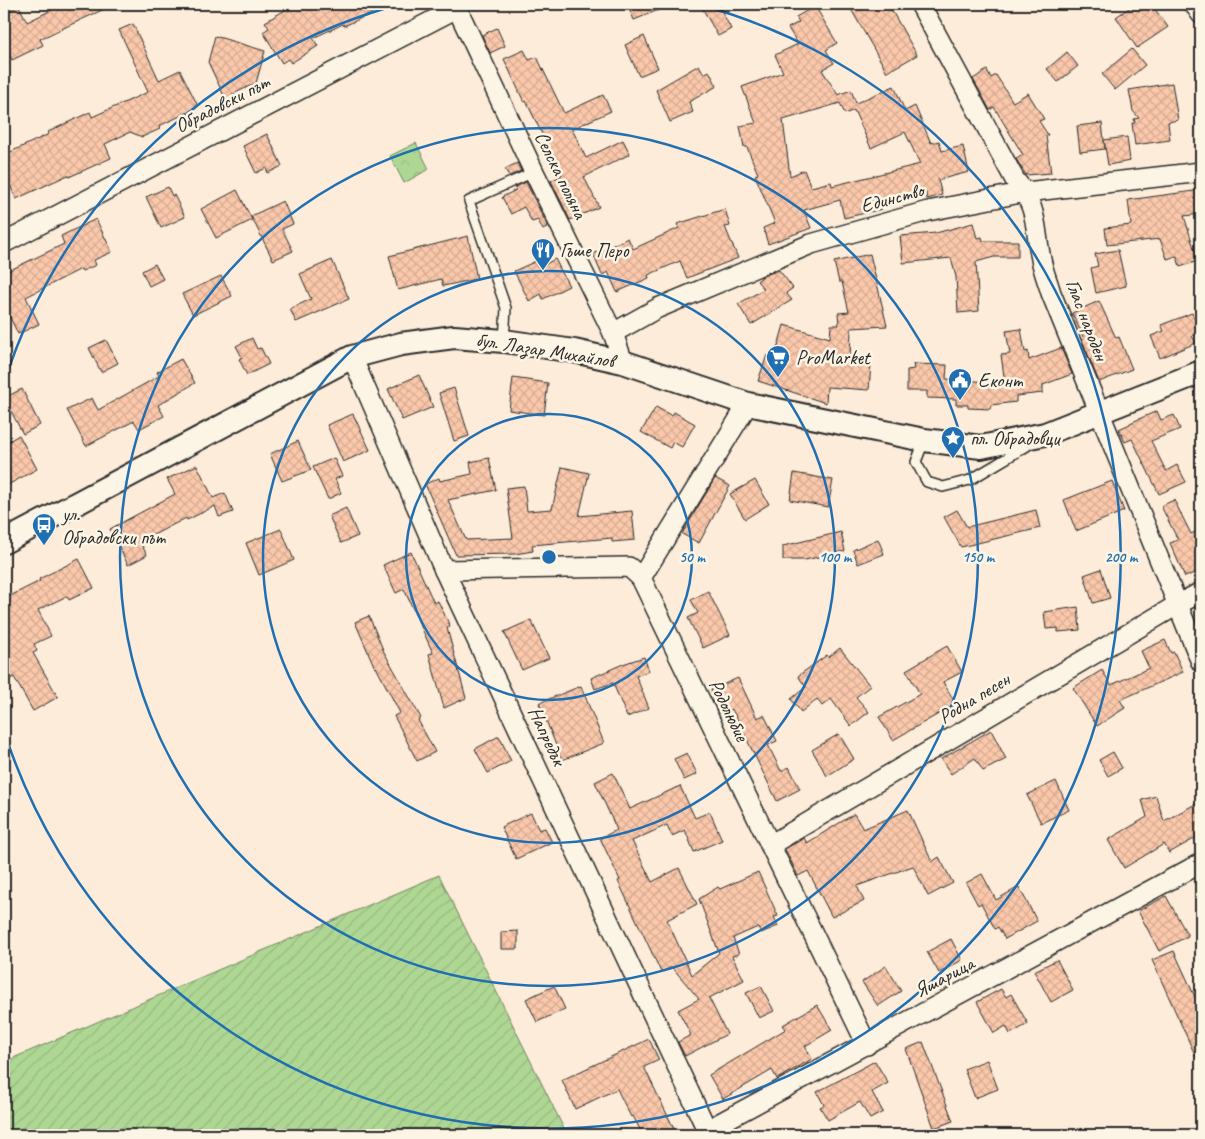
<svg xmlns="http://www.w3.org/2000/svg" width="1205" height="1139" viewBox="0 0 1205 1139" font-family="Caveat,sans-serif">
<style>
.forest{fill:url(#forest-crowns);stroke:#6d8160}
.garden{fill:url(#garden-furrows);stroke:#6d8160}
.building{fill:url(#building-cross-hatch);stroke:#2b2b2b;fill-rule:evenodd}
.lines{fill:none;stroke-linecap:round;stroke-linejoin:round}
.service-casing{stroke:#2b2b2b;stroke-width:12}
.minor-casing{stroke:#2b2b2b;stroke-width:22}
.tertiary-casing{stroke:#2b2b2b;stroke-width:26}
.service{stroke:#fcf5e5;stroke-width:9}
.minor{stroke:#fcf5e5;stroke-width:19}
.tertiary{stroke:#fcf5e5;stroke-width:22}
.ring{fill:none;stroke:#1f6fb2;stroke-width:2.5}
.labels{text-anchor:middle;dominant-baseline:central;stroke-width:5;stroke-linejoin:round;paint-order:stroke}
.street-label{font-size:20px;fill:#2b2b2b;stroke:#fcf5e5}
.poi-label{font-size:20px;fill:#2b2b2b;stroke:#fcf5e5;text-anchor:start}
.centre{fill:#1f6fb2;stroke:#fcf5e5;stroke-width:2.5}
.ring-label{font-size:15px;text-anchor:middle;font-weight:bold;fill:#1f6fb2;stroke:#fcf5e5;stroke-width:5;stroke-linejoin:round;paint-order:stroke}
</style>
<defs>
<pattern id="forest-crowns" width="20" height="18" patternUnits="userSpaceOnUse" patternTransform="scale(1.25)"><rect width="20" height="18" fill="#afd794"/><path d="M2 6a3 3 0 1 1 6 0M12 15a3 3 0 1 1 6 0" fill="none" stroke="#97b980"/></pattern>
<pattern id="garden-furrows" width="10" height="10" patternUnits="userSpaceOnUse" patternTransform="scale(1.25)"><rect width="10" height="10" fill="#afd794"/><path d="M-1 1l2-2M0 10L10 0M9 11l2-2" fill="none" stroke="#97b980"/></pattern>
<pattern id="building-cross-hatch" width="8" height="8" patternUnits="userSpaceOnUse" patternTransform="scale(1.25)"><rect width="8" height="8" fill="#fbc8ab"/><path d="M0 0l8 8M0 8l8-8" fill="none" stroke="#d7ac93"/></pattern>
</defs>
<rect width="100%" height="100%" fill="#fcecd9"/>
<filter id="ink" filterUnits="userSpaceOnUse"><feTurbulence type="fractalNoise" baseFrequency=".02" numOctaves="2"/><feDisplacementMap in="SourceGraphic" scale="10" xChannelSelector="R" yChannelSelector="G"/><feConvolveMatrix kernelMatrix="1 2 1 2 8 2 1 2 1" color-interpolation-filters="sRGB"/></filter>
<g filter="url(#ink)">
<polygon class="forest" points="416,143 429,169 404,183 390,156"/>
<polygon class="garden" points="439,875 567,1135 4,1135 4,1062"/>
<g class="building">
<polygon points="64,4 115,4 40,39 43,45 12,60 4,43 4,13 19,6 27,22"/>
<polygon points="295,4 392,4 344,26 343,24 313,38 318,46 291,63 288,59 282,63 263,32 269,28 265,22"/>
<polygon points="627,4 673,4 634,20"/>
<polygon points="700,4 718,4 731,29 718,36"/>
<polygon points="848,4 888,4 917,55 887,72"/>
<polygon points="1135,4 1151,4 1168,27 1137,48 1116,17"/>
<path d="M 815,6 L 837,43 L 826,50 L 834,63 L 822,70 L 838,95 L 851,90 L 856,103 L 894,86 L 905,111 L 915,106 L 931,143 L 939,141 L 942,151 L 963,146 L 969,172 L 938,180 L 942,195 L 927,199 L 925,190 L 880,201 L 882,209 L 844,218 L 840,200 L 804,210 L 811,228 L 768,244 L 763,228 L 775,223 L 755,175 L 758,174 L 747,147 L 744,147 L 740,126 L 756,123 L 742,87 L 783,72 L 775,55 L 798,44 L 788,28 L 799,22 L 796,17 ZM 840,103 L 845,114 L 854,110 L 871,148 L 905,132 L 920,164 L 832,186 L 831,182 L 811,187 L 804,170 L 790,176 L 783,120 Z"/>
<polygon points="133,24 159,80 180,70 197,104 195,109 159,126 160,129 142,137 130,132 105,144 111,158 69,177 68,175 16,199 4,171 4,155 49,134 48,132 90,112 92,117 148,92 119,30"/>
<polygon points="497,28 505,46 490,53 482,35"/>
<polygon points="215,36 265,51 256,83 225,98 208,62"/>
<polygon points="644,36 658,68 639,76 625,45"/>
<polygon points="1132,49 1145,65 1115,90 1102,74"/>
<polygon points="524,50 529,60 537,57 564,113 603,95 611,111 572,129 586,158 623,140 630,154 584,177 599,207 570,220 551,181 562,175 526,101 524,102 504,59"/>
<polygon points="1067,52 1078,66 1058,82 1047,69"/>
<polygon points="699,65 704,74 709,71 717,86 689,102 693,112 670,122 656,90"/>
<polygon points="987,70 991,78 996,75 1013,102 1028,93 1044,119 1039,121 1048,135 1046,136 1051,173 1026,175 1016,159 1023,155 994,107 990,110 973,79"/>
<polygon points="1172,83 1178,120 1168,122 1170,140 1135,145 1132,123 1135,123 1134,119 1139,118 1133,111 1129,90"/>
<polygon points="1102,123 1105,149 1080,152 1077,126"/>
<polygon points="267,134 282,166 268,173 266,168 256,173 243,146"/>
<polygon points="1127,137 1130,161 1108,165 1104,140"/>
<polygon points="517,163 521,171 509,176 505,169"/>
<polygon points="526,182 548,227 543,230 538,220 532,222 524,207 511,214 502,197 516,190 514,188"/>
<polygon points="168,187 172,196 174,195 185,217 161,228 146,197"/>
<polygon points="237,190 252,220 216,238 201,209"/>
<polygon points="1201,190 1201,214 1184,216 1198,261 1180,267 1177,256 1167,259 1160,239 1107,245 1105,228 1131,225 1128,200"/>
<polygon points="283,201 293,224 282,229 293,251 273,260 251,216"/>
<polygon points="725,209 730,226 725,227 738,258 687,278 680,261 648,275 649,278 617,292 608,272 602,275 593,254 628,238 633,249 679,228 677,224"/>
<polygon points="96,219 112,252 94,260 96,265 82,271 81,269 26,297 39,324 18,334 4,305 4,273 64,244 61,236"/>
<polygon points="973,223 977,238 982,237 983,241 1018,241 1018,257 994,257 976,262 979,311 958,313 956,277 951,258 903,263 900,236 936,233"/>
<polygon points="468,236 477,279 443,286 441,279 398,290 389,256"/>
<polygon points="1118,250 1126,286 1096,293 1091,268 1098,266 1095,254"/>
<polygon points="870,254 887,326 851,328 850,361 871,363 869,390 827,387 826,403 758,381 767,355 773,363 784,325 830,338 831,325 839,325 838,313 849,312 842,282 839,282 834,262"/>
<polygon points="543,258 546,264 555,259 569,286 543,299 541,294 529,301 514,271"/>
<polygon points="332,260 349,299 296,322 290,309 311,299 300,274"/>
<polygon points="155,264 163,279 149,286 142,271"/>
<polygon points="779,270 793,288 786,293 792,300 751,325 738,304 764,289 757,281 763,276"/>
<polygon points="221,276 232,296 193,315 182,294"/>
<polygon points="1099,301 1116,338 1119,337 1132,369 1099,382 1082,340 1084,339 1072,313"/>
<polygon points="1192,313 1200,332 1192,336 1196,343 1160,358 1151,336 1164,331 1161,325"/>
<polygon points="1021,329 1025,352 1028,351 1029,360 1061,348 1072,374 1043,385 1043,393 1016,396 1016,402 991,405 990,409 968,408 968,405 956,405 956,399 927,398 927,391 907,391 907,370 914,369 913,364 947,365 946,379 1005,383 1001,355 1010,354 1006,331"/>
<polygon points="252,338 257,349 261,348 269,364 247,375 239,359 242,357 236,346"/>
<polygon points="106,340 118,363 101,372 89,348"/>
<polygon points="181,359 195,383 158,405 164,416 139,429 134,421 86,446 67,410 92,398 98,410 159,376 157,372"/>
<polygon points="419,375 433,407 402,420 388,389"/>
<polygon points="513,378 548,383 544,415 509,410"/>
<polygon points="454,388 469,436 454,441 439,393"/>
<polygon points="22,389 40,425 23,434 4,398"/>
<polygon points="656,407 672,416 674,412 695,424 682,447 673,442 670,448 641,432"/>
<polygon points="1157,411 1161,420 1174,415 1180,429 1151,441 1166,471 1177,465 1186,482 1159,494 1132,439 1125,442 1119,429 1130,424 1130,423"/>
<polygon points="353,414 370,450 343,462 327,425"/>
<polygon points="19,435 37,469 4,487 4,444"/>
<polygon points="298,441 311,470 282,481 270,454"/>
<polygon points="334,458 342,476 335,479 341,493 328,499 313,467"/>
<polygon points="489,458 496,490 448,500 466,540 513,538 506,488 524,486 527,511 552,509 562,467 589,473 579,516 632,511 635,540 612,542 612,538 532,545 533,551 515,554 456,555 425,484 439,478 440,481 472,474 470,462"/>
<polygon points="197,465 213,498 225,493 233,512 219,517 215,506 187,520 186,518 140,542 147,555 128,565 110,529 175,494 167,479"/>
<polygon points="794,473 833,480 828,507 790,500"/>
<polygon points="715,478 730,486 699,543 682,534"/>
<polygon points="755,480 769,504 745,519 730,494"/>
<polygon points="1112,481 1124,511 1076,531 1064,500"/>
<polygon points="1174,500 1191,534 1201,529 1201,570 1185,577 1170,543 1178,540 1161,506"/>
<polygon points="346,508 358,536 341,543 329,516"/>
<polygon points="957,510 967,527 1036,510 1040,528 961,547 944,517"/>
<polygon points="281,529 294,560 259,575 246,543"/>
<polygon points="841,532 845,551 805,560 783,560 783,546"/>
<polygon points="878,539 884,554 858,564 853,550"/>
<polygon points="411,552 434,603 438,601 450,626 447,628 466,698 444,708 429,654 433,653 404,589 396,593 383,565"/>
<polygon points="79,559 94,588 69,600 67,596 38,610 51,636 34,644 37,651 33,653 58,697 33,711 14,677 4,682 4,599 40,581 39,579"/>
<polygon points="1101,569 1110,598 1093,603 1084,575"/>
<polygon points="708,591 730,635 703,648 688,618 698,613 691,600"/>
<polygon points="1078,607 1080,630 1058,632 1058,628 1046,629 1044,612"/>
<polygon points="369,616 384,652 421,718 418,720 435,752 417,761 394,716 400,713 376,667 375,668 355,622"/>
<polygon points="531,620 549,658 522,670 504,632"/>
<polygon points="1165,640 1171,653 1174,652 1183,672 1120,700 1125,708 1097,726 1073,688 1102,670 1111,685 1149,668 1141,651"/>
<polygon points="947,646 962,672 943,682 956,704 893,740 879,717 920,694 906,670"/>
<polygon points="840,648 870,686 856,697 869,712 851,726 831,699 822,706 817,699 801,712 791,699 806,687 798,676 827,655 829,657"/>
<polygon points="644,657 649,671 636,676 649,708 627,717 613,683 595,689 591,678 623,664"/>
<polygon points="738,678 757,718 764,715 777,741 768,745 781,771 789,767 800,789 777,801 732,709 722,714 711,690"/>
<polygon points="581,686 604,743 562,760 539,703"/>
<polygon points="991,730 1006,759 983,771 975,758 951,774 941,759"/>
<polygon points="839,734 854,759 827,776 812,750"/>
<polygon points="499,736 511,761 488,773 475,749"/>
<polygon points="1113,752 1122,768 1108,776 1099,760"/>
<polygon points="687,753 697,774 684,780 674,759"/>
<polygon points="613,773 630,809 680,786 695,818 710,812 722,840 694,852 685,830 672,836 667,825 632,841 652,882 679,868 697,904 667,920 692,975 719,953 699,899 718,887 720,889 758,872 778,916 774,917 778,926 761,933 758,927 733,938 739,954 732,956 744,980 709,998 727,1034 685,1056 678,1042 691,1035 678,1010 699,999 672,967 661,972 618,881 620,880 600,838 617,830 595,782"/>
<polygon points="1056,781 1069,810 1041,823 1027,795"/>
<polygon points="1156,796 1164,821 1201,801 1201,835 1169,853 1164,844 1124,868 1108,840 1147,817 1142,800"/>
<polygon points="908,810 932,862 939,857 953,883 928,896 913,866 857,886 864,901 832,917 808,871 798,876 785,849 804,838 807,843 854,814 863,829"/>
<polygon points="531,813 539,830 545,828 552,842 516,859 501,827"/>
<polygon points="982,874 996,900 1019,887 1037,921 1005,939 998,927 995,929 981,903 978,905 966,883"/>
<polygon points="1166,896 1188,936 1159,951 1138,911"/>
<polygon points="518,931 518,949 501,949 501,932"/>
<polygon points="951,939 962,960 939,973 927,952"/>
<polygon points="1174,951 1201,1010 1201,1068 1152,960"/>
<polygon points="1057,960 1073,990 1051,1002 1034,971"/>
<polygon points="886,966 901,991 878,1006 862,982"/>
<polygon points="554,986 565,1009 537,1022 526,999"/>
<polygon points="761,986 774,1011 759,1018 746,993"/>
<polygon points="1001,989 1006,997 1011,994 1028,1024 1010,1034 1006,1026 994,1033 977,1002"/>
<polygon points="817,1005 832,1030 805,1046 812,1059 777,1079 772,1070 723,1099 709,1075 786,1029 783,1025"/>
<polygon points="649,1039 659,1060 644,1067 677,1135 643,1135 633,1116 631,1117 617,1089 575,1109 562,1080"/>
<polygon points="923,1042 953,1121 934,1128 906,1049"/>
<polygon points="987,1060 998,1089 975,1098 964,1069"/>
<polygon points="875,1061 888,1083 872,1092 883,1112 870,1119 860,1102 828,1120 820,1107 824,1105 817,1092"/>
</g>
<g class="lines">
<g class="service-casing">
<g id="service">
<polyline points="504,341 506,308 469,201 534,172"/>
<polyline points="924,441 916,462 927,482 943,487 970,480 1027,446"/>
</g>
</g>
<g class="minor-casing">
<g id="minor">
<path d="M 920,4 L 1015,180 C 1039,208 1034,226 1041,259 C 1043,271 1048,282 1051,293 L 1201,662"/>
<polyline points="1194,4 1201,14"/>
<polyline points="457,8 534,172 613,333 623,362"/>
<polyline points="4,243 457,8 460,4"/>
<polyline points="613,333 658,308 811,244 928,211 1026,192 1201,172"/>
<polyline points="352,357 444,570 707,1130 1201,863"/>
<polyline points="748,404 641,578 867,1045"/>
<polyline points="444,570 629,567 641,578"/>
<polyline points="770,845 1177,605 1201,592"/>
</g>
</g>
<g class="tertiary-casing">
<polyline id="tertiary" points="4,542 352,357 401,344 454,337 504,341 574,351 623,362 748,404 924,440 981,447 1045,434 1201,372"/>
</g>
<use href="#service" class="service"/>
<use href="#minor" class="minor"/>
<use href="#tertiary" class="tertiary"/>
</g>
</g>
<g class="ring">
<circle cx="549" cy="557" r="143"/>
<circle cx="549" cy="557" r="286"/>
<circle cx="549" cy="557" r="429"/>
<path d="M5 380A572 572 0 0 1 401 4M697 4A572 572 0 1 1 5 734"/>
</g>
<defs>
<g id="restaurant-pin" transform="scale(1.25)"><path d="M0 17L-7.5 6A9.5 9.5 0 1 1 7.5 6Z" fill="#1f6fb2" stroke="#fcf5e5"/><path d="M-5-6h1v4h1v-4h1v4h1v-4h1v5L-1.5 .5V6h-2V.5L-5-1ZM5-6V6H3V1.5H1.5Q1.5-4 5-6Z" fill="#fff"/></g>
<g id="supermarket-pin" transform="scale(1.25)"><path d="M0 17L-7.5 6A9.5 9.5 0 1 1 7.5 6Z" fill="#1f6fb2" stroke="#fcf5e5"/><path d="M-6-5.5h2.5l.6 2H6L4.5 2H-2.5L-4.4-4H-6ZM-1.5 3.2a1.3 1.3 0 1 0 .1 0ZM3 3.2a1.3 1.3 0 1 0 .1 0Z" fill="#fff"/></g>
<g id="civic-pin" transform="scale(1.25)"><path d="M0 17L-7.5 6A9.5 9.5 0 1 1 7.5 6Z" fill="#1f6fb2" stroke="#fcf5e5"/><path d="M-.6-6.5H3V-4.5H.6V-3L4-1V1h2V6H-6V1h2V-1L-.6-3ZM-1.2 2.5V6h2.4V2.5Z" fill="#fff"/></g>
<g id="sight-pin" transform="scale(1.25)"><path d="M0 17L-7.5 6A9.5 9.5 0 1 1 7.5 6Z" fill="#1f6fb2" stroke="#fcf5e5"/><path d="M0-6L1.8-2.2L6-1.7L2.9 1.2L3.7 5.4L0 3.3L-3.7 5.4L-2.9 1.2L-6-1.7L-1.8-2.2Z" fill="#fff"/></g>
<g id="bus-pin" transform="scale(1.25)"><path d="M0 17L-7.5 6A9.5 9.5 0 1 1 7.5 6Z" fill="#1f6fb2" stroke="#fcf5e5"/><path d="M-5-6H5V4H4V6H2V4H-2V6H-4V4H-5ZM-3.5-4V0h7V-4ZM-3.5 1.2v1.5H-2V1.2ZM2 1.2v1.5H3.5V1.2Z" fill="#fff"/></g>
</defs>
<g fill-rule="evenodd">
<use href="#restaurant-pin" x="543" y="250"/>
<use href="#supermarket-pin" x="778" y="357"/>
<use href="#civic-pin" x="960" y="380"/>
<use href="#sight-pin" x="953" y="438"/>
<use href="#bus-pin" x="44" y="525"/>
</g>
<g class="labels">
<g class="street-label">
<text transform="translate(222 104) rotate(-27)">Обрадовски път</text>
<text transform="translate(561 175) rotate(64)">Селска поляна</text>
<text transform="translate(892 198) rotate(-15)">Единство</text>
<text transform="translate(1087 320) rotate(69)">Глас народен</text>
<text transform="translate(545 350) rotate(9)">бул. Лазар Михайлов</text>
<text transform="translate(974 698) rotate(-31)">Родна песен</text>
<text transform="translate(729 710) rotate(64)">Родолюбие</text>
<text transform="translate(547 736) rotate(65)">Напредък</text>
<text transform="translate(944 977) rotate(-28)">Яшарица</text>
</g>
<g class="poi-label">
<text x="560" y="250">Гъше Перо</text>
<text x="796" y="357">ProMarket</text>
<text x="978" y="380">Еконт</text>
<text x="970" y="438">пл. Обрадовци</text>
<text x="62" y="514">ул.<tspan x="62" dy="23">Обрадовски път</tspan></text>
</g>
</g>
<circle cx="549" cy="557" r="8" class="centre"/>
<g class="ring-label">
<text x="692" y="562">50 m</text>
<text x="835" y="562">100 m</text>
<text x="978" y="562">150 m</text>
<text x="1121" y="562">200 m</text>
</g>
<rect width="1205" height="1139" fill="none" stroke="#fcf5e5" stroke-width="20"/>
<rect x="10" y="10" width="1185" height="1119" fill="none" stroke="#2b2b2b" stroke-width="2" filter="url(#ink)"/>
</svg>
